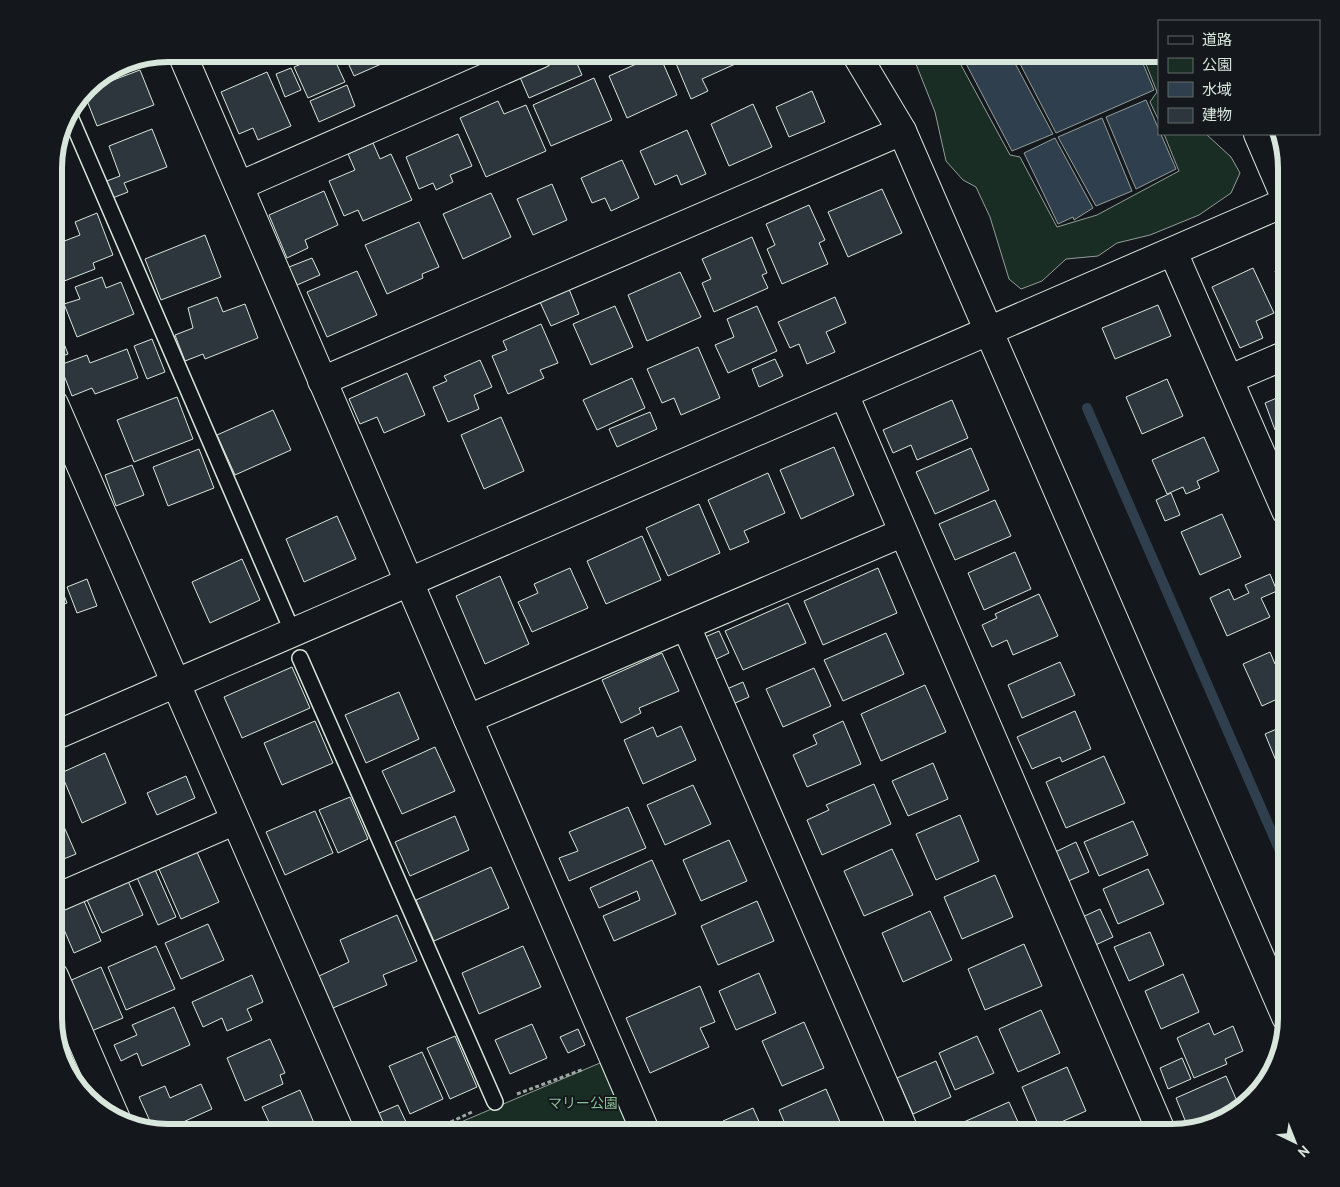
<svg xmlns="http://www.w3.org/2000/svg" width="1340" height="1187" viewBox="0 0 1340 1187" font-family="'PT Sans','Noto Sans JP',sans-serif">
<style>
.green{fill:#1a2d24;stroke:#939e99}
.water{fill:#2f3f4d;stroke:#939e99}
.lines{fill:none;stroke-linecap:round;stroke-linejoin:round}
.stream{stroke:#2f3f4d;stroke-width:10}
.building{fill:#2c363c;stroke:#d8e6dc}
.lane-casing{stroke:#d8e6dc;stroke-width:18}
.street-casing{stroke:#d8e6dc;stroke-width:30}
.secondary-casing{stroke:#d8e6dc;stroke-width:30}
.path{stroke:#9da8a2;stroke-width:3;stroke-dasharray:4 2.5;stroke-linecap:butt}
.lane{stroke:#14181c;stroke-width:15}
.street{stroke:#14181c;stroke-width:28}
.secondary{stroke:#14181c;stroke-width:28}
.labels{text-anchor:middle;dominant-baseline:central;stroke-width:4;stroke-linejoin:round;paint-order:stroke}
.park-label{font-size:14px;fill:#8ac095;stroke:#14181c}
.rim{fill:none;stroke:#d8e6dc;stroke-width:6}
</style>
<rect width="100%" height="100%" fill="#14181c"/>
<g class="green">
<polygon points="912,54 955,54 1010,155 1020,157 1057,227 1097,215 1179,171 1164,134 1206,134 1231,157 1240,173 1231,193 1199,215 1150,235 1117,243 1098,256 1066,259 1042,281 1021,289 1009,279 990,217 976,187 963,180 946,161 935,112"/>
<polygon points="1142,54 1159,54 1159,121 1150,102 1157,92"/>
<polygon points="600,1063 630,1133 435,1133"/>
</g>
<g class="water">
<polygon points="961,54 1010,54 1053,134 1012,151"/>
<polygon points="1015,54 1139,54 1154,90 1056,133"/>
<polygon points="1146,100 1176,169 1136,189 1106,117"/>
<polygon points="1102,118 1132,191 1096,206 1058,137"/>
<polygon points="1055,138 1093,208 1074,220 1073,217 1058,224 1024,153"/>
</g>
<g class="lines">
<polyline class="stream" points="1087,408 1286,865"/>
</g>
<g class="building">
<polygon points="191,54 216,54 217,55 195,64"/>
<polygon points="325,54 332,54 345,82 308,98 294,67"/>
<polygon points="344,54 386,54 388,61 354,76"/>
<polygon points="567,54 573,54 582,75 529,98 519,75"/>
<polygon points="659,54 677,95 627,118 609,76"/>
<polygon points="672,54 739,54 742,61 702,79 708,91 691,99"/>
<polygon points="291,68 301,90 285,97 276,74"/>
<polygon points="140,70 154,105 97,126 84,93 87,90"/>
<polygon points="267,72 291,126 258,140 253,128 239,134 221,92"/>
<polygon points="594,78 612,120 551,146 533,105"/>
<polygon points="347,85 355,106 319,122 310,101"/>
<polygon points="812,91 825,122 789,137 776,107"/>
<polygon points="498,101 504,114 526,105 546,151 486,177 460,118"/>
<polygon points="753,104 772,147 729,166 711,124"/>
<polygon points="152,129 167,167 124,183 128,192 110,199 104,182 120,176 109,146"/>
<polygon points="687,130 706,174 681,185 677,175 655,185 640,151"/>
<polygon points="458,134 472,166 450,175 453,182 436,190 433,183 419,189 406,157"/>
<polygon points="373,143 380,159 391,154 412,200 363,221 358,210 344,216 329,181 355,170 348,154"/>
<polygon points="622,160 639,198 611,211 605,198 592,203 581,178"/>
<polygon points="552,184 567,220 533,235 517,199"/>
<polygon points="882,189 902,233 848,257 828,212"/>
<polygon points="324,191 338,225 305,240 308,248 287,258 269,215"/>
<polygon points="491,193 511,237 463,259 443,214"/>
<polygon points="809,205 825,240 819,243 828,264 782,284 767,249 775,245 766,224"/>
<polygon points="97,213 113,255 93,263 95,269 54,285 54,245 80,235 75,222"/>
<polygon points="419,222 439,267 422,274 423,278 387,294 365,245"/>
<polygon points="205,235 221,277 161,300 145,259"/>
<polygon points="752,237 767,273 762,275 768,288 714,312 702,283 711,279 702,259"/>
<polygon points="312,258 320,275 297,285 289,267"/>
<polygon points="1286,266 1286,295 1275,271"/>
<polygon points="1253,268 1274,313 1256,321 1263,338 1240,348 1212,287"/>
<polygon points="357,271 377,315 327,337 307,292"/>
<polygon points="680,272 701,317 647,341 628,295"/>
<polygon points="102,277 106,288 121,282 134,314 77,337 64,304 80,299 75,287"/>
<polygon points="569,289 579,314 551,326 540,302"/>
<polygon points="217,297 223,312 245,304 258,338 205,359 203,354 185,361 175,335 193,328 188,308"/>
<polygon points="835,297 846,323 826,332 835,352 807,364 799,344 790,348 778,322"/>
<polygon points="1158,305 1171,336 1115,359 1102,328"/>
<polygon points="615,306 633,347 591,365 573,324"/>
<polygon points="757,306 777,351 728,373 715,345 734,337 727,319"/>
<polygon points="56,323 68,354 54,359 54,324"/>
<polygon points="541,324 558,363 540,370 544,378 508,394 492,356 507,350 503,341"/>
<polygon points="152,339 165,372 147,379 134,346"/>
<polygon points="698,347 720,398 681,415 674,398 662,403 647,369"/>
<polygon points="127,349 138,378 95,394 92,388 72,396 60,365 87,355 90,363"/>
<polygon points="775,359 783,376 759,387 752,369"/>
<polygon points="480,360 492,387 474,395 479,409 448,422 433,387 447,381 444,376"/>
<polygon points="407,373 425,415 384,433 377,417 360,424 349,399"/>
<polygon points="632,378 645,408 597,430 583,400"/>
<polygon points="1167,379 1183,416 1142,434 1126,397"/>
<polygon points="1286,394 1286,432 1284,426 1275,430 1265,403"/>
<polygon points="177,397 193,439 134,462 117,420"/>
<polygon points="952,400 968,438 917,460 911,445 893,453 883,430"/>
<polygon points="273,410 291,450 235,475 217,435"/>
<polygon points="650,412 657,429 617,447 609,429"/>
<polygon points="501,417 524,471 484,489 461,435"/>
<polygon points="1204,437 1219,471 1197,481 1200,488 1186,494 1183,487 1167,494 1152,460"/>
<polygon points="834,447 854,495 801,519 780,470"/>
<polygon points="971,448 989,490 935,514 916,472"/>
<polygon points="199,449 214,488 168,506 153,467"/>
<polygon points="132,465 144,495 116,506 105,475"/>
<polygon points="768,473 785,513 744,531 749,542 730,550 708,500"/>
<polygon points="1171,493 1180,515 1165,521 1156,500"/>
<polygon points="995,500 1011,536 955,560 939,524"/>
<polygon points="699,504 720,553 668,576 646,528"/>
<polygon points="1222,514 1241,557 1200,575 1181,532"/>
<polygon points="337,516 356,559 304,582 286,539"/>
<polygon points="642,536 661,580 606,604 587,561"/>
<polygon points="1015,552 1031,589 984,610 968,573"/>
<polygon points="242,559 260,600 210,623 192,582"/>
<polygon points="570,568 588,608 532,632 518,602 538,593 534,584"/>
<polygon points="878,568 897,613 823,645 804,601"/>
<polygon points="56,574 67,603 54,608 54,575"/>
<polygon points="1270,574 1277,591 1261,598 1270,617 1227,636 1210,598 1229,589 1234,600 1249,593 1245,585"/>
<polygon points="500,576 529,644 485,664 456,596"/>
<polygon points="87,579 97,606 77,613 67,587"/>
<polygon points="1039,594 1058,636 1013,655 1007,640 992,647 982,625 997,618 995,614"/>
<polygon points="788,603 806,643 743,670 725,631"/>
<polygon points="719,631 729,653 708,663 698,640"/>
<polygon points="886,633 904,674 843,701 824,660"/>
<polygon points="1270,652 1275,664 1286,659 1286,695 1262,706 1243,664"/>
<polygon points="662,653 679,691 639,708 641,713 621,723 602,680"/>
<polygon points="1060,662 1075,695 1022,718 1008,685"/>
<polygon points="292,667 310,708 242,738 224,697"/>
<polygon points="814,668 831,706 783,727 766,689"/>
<polygon points="743,682 749,697 726,707 720,692"/>
<polygon points="925,685 946,732 881,761 861,714"/>
<polygon points="399,692 419,739 366,763 345,715"/>
<polygon points="1075,711 1091,749 1062,762 1060,757 1032,769 1017,737"/>
<polygon points="315,721 333,763 282,785 264,743"/>
<polygon points="843,721 861,764 807,787 793,755 817,744 813,735"/>
<polygon points="1286,725 1286,771 1281,773 1265,734"/>
<polygon points="681,726 696,760 643,784 624,740 653,727 657,737"/>
<polygon points="435,747 455,791 402,814 382,771"/>
<polygon points="105,753 126,803 82,823 61,773"/>
<polygon points="1104,756 1125,803 1066,828 1046,782"/>
<polygon points="933,763 948,799 908,816 892,781"/>
<polygon points="186,776 195,798 157,815 147,793"/>
<polygon points="874,784 891,824 822,855 807,820 829,810 826,805"/>
<polygon points="693,785 711,824 665,845 647,805"/>
<polygon points="350,797 368,839 338,853 319,810"/>
<polygon points="54,804 76,854 54,863"/>
<polygon points="628,807 646,848 569,881 559,858 578,851 569,832"/>
<polygon points="315,811 333,853 285,875 266,832"/>
<polygon points="960,815 979,861 936,880 916,834"/>
<polygon points="455,816 469,850 410,876 395,842"/>
<polygon points="1133,821 1148,855 1099,876 1084,842"/>
<polygon points="729,840 747,881 701,901 683,860"/>
<polygon points="1076,842 1089,872 1066,882 1053,853"/>
<polygon points="892,849 913,895 864,916 844,871"/>
<polygon points="197,852 219,902 181,919 159,869"/>
<polygon points="652,860 676,914 614,941 603,916 640,900 637,891 599,908 590,888"/>
<polygon points="153,865 176,917 158,925 135,873"/>
<polygon points="491,867 509,908 434,941 416,900"/>
<polygon points="1148,869 1164,904 1118,924 1103,889"/>
<polygon points="995,875 1013,917 962,939 944,897"/>
<polygon points="128,881 143,915 102,933 87,900"/>
<polygon points="84,901 101,941 74,953 57,913"/>
<polygon points="757,901 774,941 718,965 701,926"/>
<polygon points="1100,909 1113,937 1091,947 1078,919"/>
<polygon points="930,911 952,960 903,982 882,933"/>
<polygon points="397,915 417,961 383,975 387,985 333,1008 319,976 349,962 340,940"/>
<polygon points="208,924 224,960 181,979 165,943"/>
<polygon points="1150,932 1164,965 1129,981 1114,947"/>
<polygon points="1024,944 1042,986 985,1010 968,969"/>
<polygon points="156,946 175,989 126,1010 108,967"/>
<polygon points="523,946 541,987 479,1014 462,973"/>
<polygon points="101,967 123,1018 89,1032 67,982"/>
<polygon points="759,973 776,1013 736,1030 719,991"/>
<polygon points="1183,974 1199,1012 1161,1029 1145,991"/>
<polygon points="252,975 263,1002 247,1009 252,1020 227,1031 222,1018 203,1027 192,1002"/>
<polygon points="700,986 715,1022 700,1028 709,1047 650,1073 626,1018"/>
<polygon points="174,1007 190,1045 142,1066 137,1053 121,1061 114,1045 137,1035 132,1025"/>
<polygon points="1041,1010 1060,1053 1018,1072 999,1029"/>
<polygon points="804,1022 824,1068 782,1086 762,1041"/>
<polygon points="1209,1023 1214,1035 1233,1026 1243,1051 1225,1059 1227,1064 1194,1078 1177,1038"/>
<polygon points="532,1024 547,1058 510,1074 495,1040"/>
<polygon points="578,1029 585,1045 568,1053 560,1037"/>
<polygon points="455,1036 477,1087 450,1099 427,1048"/>
<polygon points="977,1036 994,1073 955,1090 939,1053"/>
<polygon points="270,1039 285,1073 280,1075 283,1084 245,1101 227,1058"/>
<polygon points="422,1052 443,1099 410,1114 389,1066"/>
<polygon points="1182,1058 1191,1079 1168,1089 1160,1068"/>
<polygon points="936,1061 951,1097 913,1114 897,1078"/>
<polygon points="1067,1067 1086,1111 1041,1131 1022,1087"/>
<polygon points="1226,1076 1240,1108 1216,1124 1189,1130 1176,1098"/>
<polygon points="201,1084 212,1109 161,1132 154,1130 139,1097 165,1086 170,1098"/>
<polygon points="826,1089 843,1129 832,1133 789,1133 779,1110"/>
<polygon points="300,1090 314,1123 302,1128 305,1133 274,1133 262,1107"/>
<polygon points="1009,1102 1023,1133 950,1133 959,1130 957,1125"/>
<polygon points="398,1105 407,1124 385,1133 377,1114"/>
<polygon points="753,1108 764,1133 728,1133 723,1121"/>
<polygon points="227,1126 230,1133 212,1133"/>
</g>
<g class="lines">
<g class="lane-casing">
<g id="lane">
<polyline points="69,114 293,633"/>
<polyline points="300,658 495,1102"/>
</g>
</g>
<g class="street-casing">
<g id="street">
<polyline points="182,54 646,1133"/>
<polyline points="1258,134 1286,199"/>
<polyline points="239,186 540,54"/>
<polyline points="1173,252 1286,511"/>
<polyline points="1230,379 1286,355"/>
<polyline points="322,381 902,131"/>
<polyline points="844,394 1162,1133"/>
<polyline points="54,404 372,1133"/>
<polyline points="686,626 905,1133"/>
<polyline points="468,719 902,533"/>
<polyline points="54,899 234,821"/>
<polyline points="54,976 116,1119"/>
</g>
</g>
<g class="secondary-casing">
<g id="secondary">
<polyline points="856,54 902,131 1286,1017"/>
<polyline points="54,736 1286,202"/>
</g>
</g>
<g class="path">
<polyline points="517,1094 584,1069"/>
<polyline points="427,1133 472,1112"/>
</g>
<use href="#lane" class="lane"/>
<use href="#street" class="street"/>
<use href="#secondary" class="secondary"/>
</g>
<g class="labels">
<g class="park-label">
<text x="583" y="1103">マリー公園</text>
</g>
</g>
<path d="M0 0H1340V1187H0ZM168 62H1172A106 106 0 0 1 1278 168V1018A106 106 0 0 1 1172 1124H168A106 106 0 0 1 62 1018V168A106 106 0 0 1 168 62Z" fill="#14181c" fill-rule="evenodd"/>
<path class="rim" d="M168 62H1172A106 106 0 0 1 1278 168V1018A106 106 0 0 1 1172 1124H168A106 106 0 0 1 62 1018V168A106 106 0 0 1 168 62Z"/>
<rect x="1158" y="20" width="162" height="115" fill="#14181c" stroke="#626a69"/>
<rect x="1168" y="36" width="25" height="8" fill="#14181c" stroke="#626a69"/>
<text x="1202" y="45" font-size="15" fill="#d8e6dc">道路</text>
<rect x="1168" y="58" width="25" height="15" fill="#1a2d24" stroke="#626a69"/>
<text x="1202" y="70" font-size="15" fill="#d8e6dc">公園</text>
<rect x="1168" y="82" width="25" height="15" fill="#2f3f4d" stroke="#626a69"/>
<text x="1202" y="95" font-size="15" fill="#d8e6dc">水域</text>
<rect x="1168" y="108" width="25" height="15" fill="#2c363c" stroke="#626a69"/>
<text x="1202" y="120" font-size="15" fill="#d8e6dc">建物</text>
<g transform="translate(1295 1142) rotate(137)" stroke="#14181c" stroke-width="4" paint-order="stroke">
<path d="M0-4L9 19L0 12L-9 19Z" fill="#d8e6dc"/>
<text y="-8" font-size="14" font-weight="bold" text-anchor="middle" fill="#d8e6dc">N</text>
</g>
</svg>
